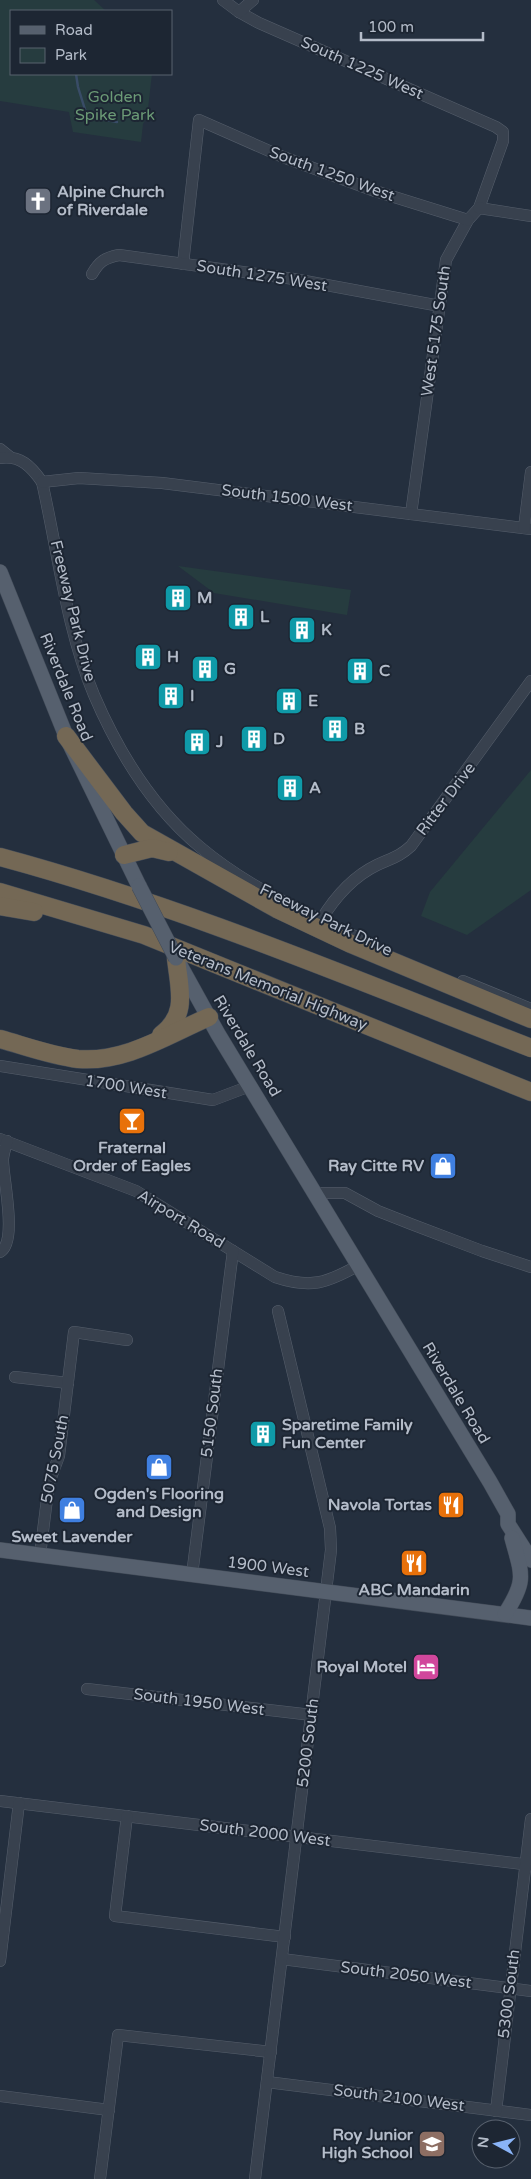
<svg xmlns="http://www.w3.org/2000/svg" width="531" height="2179" viewBox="0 0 531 2179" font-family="'Varela Round',sans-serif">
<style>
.green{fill:#263c3f}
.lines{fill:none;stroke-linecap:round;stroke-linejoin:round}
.stream{stroke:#394c67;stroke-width:2.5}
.minor-casing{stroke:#565f6c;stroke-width:12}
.major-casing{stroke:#414a57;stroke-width:16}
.highway-casing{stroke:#434c59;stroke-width:19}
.minor{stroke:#38414e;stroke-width:11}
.major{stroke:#56606e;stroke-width:15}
.highway{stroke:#746855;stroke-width:18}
.major-bridge-casing{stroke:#414a57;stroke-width:16;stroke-linecap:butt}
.major-bridge{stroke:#56606e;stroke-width:15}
.labels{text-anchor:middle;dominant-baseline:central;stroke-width:4;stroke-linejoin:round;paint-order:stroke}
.street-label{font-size:16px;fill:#b4bcc9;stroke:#1d2633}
.park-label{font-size:16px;fill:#6b9a76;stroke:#1d2633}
.poi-label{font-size:16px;font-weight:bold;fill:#b4bcc9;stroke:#1d2633;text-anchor:start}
</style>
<rect width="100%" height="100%" fill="#242f3e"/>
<g class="green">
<polygon points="0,0 94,0 106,11 11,11 11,74 152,74 147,117 143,124 141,142 73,132 69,112 0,101"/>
<polygon points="178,566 351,590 347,615 214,593"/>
<polygon points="531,770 531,890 467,935 421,916 430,892"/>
</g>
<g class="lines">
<g class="stream">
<polyline points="76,74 78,87 87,116 86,120"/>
<polyline points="87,116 117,122"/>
</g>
<g class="minor-casing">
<g id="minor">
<polyline points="223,0 239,12 259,23 496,127 503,132 503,141 479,208 468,220 446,260 411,514"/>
<polyline points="239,12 253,0"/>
<polyline points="479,208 531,216"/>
<polyline points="183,264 199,120 283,157 375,191 468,220"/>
<path d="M 92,274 C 99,262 104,258 119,255 L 294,279 L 440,306"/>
<polyline points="0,449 10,457"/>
<path d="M 0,458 C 20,455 31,466 42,482 C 58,552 66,628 94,695 C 118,751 153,808 200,847 C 251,890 314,917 374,945"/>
<polyline points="42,482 79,478 162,483 531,529"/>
<polyline points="524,528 531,472"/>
<path d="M 321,920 C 335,897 352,877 377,865 C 392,858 399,857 411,846 L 531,681"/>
<polyline points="463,981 531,1009"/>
<polyline points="0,1066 213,1100 250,1086"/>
<path d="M 0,1139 L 136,1191 L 275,1277 C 311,1289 327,1283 359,1265"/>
<polyline points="316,1193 345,1193 378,1211 411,1224 482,1251 531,1267"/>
<path d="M 0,1252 C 18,1242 3,1179 3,1160 C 3,1154 6,1147 7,1141"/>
<polyline points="15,1377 68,1383"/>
<polyline points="40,1555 49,1483 59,1456 74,1332 127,1340"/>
<polyline points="192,1575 233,1251"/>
<polyline points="87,1689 312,1715"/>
<polyline points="0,1801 531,1865"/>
<polyline points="127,1816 115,1916 285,1937"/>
<polyline points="282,1959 531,1991"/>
<polyline points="0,1961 19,1803"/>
<polyline points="267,2082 531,2115"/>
<polyline points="0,2096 109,2110"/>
<polyline points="496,2111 531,1819"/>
<polyline points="100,2179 118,2035 271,2052"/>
<polyline points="255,2179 331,1550 330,1528 278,1311"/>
</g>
</g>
<g class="major-casing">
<g id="major">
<polyline points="0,572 66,736 139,886"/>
<polyline points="177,960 218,1034 490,1482 508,1514 508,1524 531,1560"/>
<polyline points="0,1550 531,1618"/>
<path d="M 505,1614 C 527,1580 522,1575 512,1538"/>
</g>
</g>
<g class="highway-casing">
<g id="highway">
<polyline points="66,736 124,813 142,833 277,909 351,944 531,1019"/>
<polyline points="124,855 152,848 169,852"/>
<path d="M 0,857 C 182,906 356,980 531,1048"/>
<polyline points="0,892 144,935 531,1092"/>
<polyline points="0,906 34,912"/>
<path d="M 161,1035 C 189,1014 179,989 176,958"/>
<path d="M 0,1039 C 25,1046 52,1056 78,1059 C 125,1063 167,1035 209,1017"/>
</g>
</g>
<use href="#minor" class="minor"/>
<use href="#major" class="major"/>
<use href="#highway" class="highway"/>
<g class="major-bridge-casing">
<polyline id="major-bridge" points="139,886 176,958"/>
</g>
<use href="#major-bridge" class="major-bridge"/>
</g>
<defs>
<g id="church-square" transform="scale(1.4375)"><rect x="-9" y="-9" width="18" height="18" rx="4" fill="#6b7280" stroke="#1d2633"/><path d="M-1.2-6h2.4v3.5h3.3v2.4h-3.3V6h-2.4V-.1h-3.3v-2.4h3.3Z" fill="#fff"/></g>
<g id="building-square" transform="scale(1.4375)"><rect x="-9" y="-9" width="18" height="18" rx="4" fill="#0f9aa8" stroke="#1d2633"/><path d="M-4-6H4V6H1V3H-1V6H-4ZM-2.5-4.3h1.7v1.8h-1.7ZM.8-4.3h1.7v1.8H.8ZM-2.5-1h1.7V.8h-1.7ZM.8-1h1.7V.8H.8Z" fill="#fff"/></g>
<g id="bar-square" transform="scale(1.4375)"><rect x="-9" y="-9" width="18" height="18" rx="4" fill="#e8710a" stroke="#1d2633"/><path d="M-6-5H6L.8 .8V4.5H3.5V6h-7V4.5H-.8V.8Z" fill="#fff"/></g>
<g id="shop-square" transform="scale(1.4375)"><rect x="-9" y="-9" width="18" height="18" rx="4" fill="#3f7fe0" stroke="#1d2633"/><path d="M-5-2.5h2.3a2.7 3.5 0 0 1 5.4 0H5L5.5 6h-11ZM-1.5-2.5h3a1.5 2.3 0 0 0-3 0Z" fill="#fff"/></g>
<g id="restaurant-square" transform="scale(1.4375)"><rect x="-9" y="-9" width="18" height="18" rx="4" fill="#e8710a" stroke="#1d2633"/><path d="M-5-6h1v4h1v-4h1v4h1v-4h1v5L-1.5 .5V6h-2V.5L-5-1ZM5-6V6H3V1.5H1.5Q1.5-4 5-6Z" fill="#fff"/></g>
<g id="hotel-square" transform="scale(1.4375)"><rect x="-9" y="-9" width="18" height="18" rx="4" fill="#d1479c" stroke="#1d2633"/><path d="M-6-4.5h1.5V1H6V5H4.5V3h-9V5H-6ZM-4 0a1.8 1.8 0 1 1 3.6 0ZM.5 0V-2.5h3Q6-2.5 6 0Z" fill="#fff"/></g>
<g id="school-square" transform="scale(1.4375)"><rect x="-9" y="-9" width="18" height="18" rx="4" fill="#8d6e63" stroke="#1d2633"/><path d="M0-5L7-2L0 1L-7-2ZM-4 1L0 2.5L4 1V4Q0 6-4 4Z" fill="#fff"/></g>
</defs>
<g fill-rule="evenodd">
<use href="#church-square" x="38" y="201"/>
<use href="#building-square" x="178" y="598"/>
<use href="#building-square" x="241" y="617"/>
<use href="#building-square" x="302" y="630"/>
<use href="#building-square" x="148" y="657"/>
<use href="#building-square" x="205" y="669"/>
<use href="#building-square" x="360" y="671"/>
<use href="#building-square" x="171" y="696"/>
<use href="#building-square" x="289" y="701"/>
<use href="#building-square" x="335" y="729"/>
<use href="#building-square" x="254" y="739"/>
<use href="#building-square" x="197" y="742"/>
<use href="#building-square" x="290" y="788"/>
<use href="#bar-square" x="132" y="1121"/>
<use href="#shop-square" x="443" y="1166"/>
<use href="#building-square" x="263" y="1434"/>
<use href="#shop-square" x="159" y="1467"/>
<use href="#restaurant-square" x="451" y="1505"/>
<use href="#shop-square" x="72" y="1510"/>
<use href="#restaurant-square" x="414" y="1563"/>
<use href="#hotel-square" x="426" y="1667"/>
<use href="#school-square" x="432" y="2144"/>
</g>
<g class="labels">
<g class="street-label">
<text transform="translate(362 68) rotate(24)">South 1225 West</text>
<text transform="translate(332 174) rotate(20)">South 1250 West</text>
<text transform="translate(262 276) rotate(9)">South 1275 West</text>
<text transform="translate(436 331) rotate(-82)">West 5175 South</text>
<text transform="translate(287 498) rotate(7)">South 1500 West</text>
<text transform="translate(73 611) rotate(76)">Freeway Park Drive</text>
<text transform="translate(66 687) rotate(68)">Riverdale Road</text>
<text transform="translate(446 799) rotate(-53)">Ritter Drive</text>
<text transform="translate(326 920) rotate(26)">Freeway Park Drive</text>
<text transform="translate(268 986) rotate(22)">Veterans Memorial Highway</text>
<text transform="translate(247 1046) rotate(59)">Riverdale Road</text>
<text transform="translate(126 1087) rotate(9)">1700 West</text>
<text transform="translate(181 1219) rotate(31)">Airport Road</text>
<text transform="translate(456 1393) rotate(59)">Riverdale Road</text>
<text transform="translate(212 1413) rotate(-83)">5150 South</text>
<text transform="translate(55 1459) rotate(-79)">5075 South</text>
<text transform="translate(268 1567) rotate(7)">1900 West</text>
<text transform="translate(199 1702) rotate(7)">South 1950 West</text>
<text transform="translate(308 1743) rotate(-83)">5200 South</text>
<text transform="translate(265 1833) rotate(7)">South 2000 West</text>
<text transform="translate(406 1975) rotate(7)">South 2050 West</text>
<text transform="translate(509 1994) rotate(-83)">5300 South</text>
<text transform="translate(399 2098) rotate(7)">South 2100 West</text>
</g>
<g class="park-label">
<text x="115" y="97">Golden<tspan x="115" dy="18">Spike Park</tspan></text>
</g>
<g class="poi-label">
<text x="57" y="192">Alpine Church<tspan x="57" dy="18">of Riverdale</tspan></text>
<text x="197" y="598">M</text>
<text x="260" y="617">L</text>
<text x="321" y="630">K</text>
<text x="167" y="657">H</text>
<text x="224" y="669">G</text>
<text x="379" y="671">C</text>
<text x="190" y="696">I</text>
<text x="308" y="701">E</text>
<text x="354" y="729">B</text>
<text x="273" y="739">D</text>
<text x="216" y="742">J</text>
<text x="309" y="788">A</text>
<text x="132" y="1148" text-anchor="middle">Fraternal<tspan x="132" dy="18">Order of Eagles</tspan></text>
<text x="424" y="1166" text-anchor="end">Ray Citte RV</text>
<text x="282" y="1425">Sparetime Family<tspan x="282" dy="18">Fun Center</tspan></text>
<text x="159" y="1494" text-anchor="middle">Ogden's Flooring<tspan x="159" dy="18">and Design</tspan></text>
<text x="432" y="1505" text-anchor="end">Navola Tortas</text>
<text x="72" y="1537" text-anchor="middle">Sweet Lavender</text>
<text x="414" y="1590" text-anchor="middle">ABC Mandarin</text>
<text x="407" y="1667" text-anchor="end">Royal Motel</text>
<text x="413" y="2135" text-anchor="end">Roy Junior<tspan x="413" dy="18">High School</tspan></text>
</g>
</g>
<rect x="10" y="10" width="162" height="65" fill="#1d2633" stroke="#59626f"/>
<rect x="20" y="26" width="25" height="8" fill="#56606e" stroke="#59626f"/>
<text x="55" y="35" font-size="15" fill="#b4bcc9">Road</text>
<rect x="20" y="48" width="25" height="15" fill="#263c3f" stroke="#59626f"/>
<text x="55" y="60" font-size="15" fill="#b4bcc9">Park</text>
<g transform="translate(496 2144) rotate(277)"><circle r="24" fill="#1d2633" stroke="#59626f"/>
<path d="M0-4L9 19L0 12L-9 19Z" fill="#8ab4f8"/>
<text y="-8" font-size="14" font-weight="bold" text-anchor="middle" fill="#b4bcc9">N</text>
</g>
<path d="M361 32v8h122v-8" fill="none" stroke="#b4bcc9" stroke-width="2.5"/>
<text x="368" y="32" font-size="15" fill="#b4bcc9" stroke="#1d2633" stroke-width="4" paint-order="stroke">100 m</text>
</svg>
